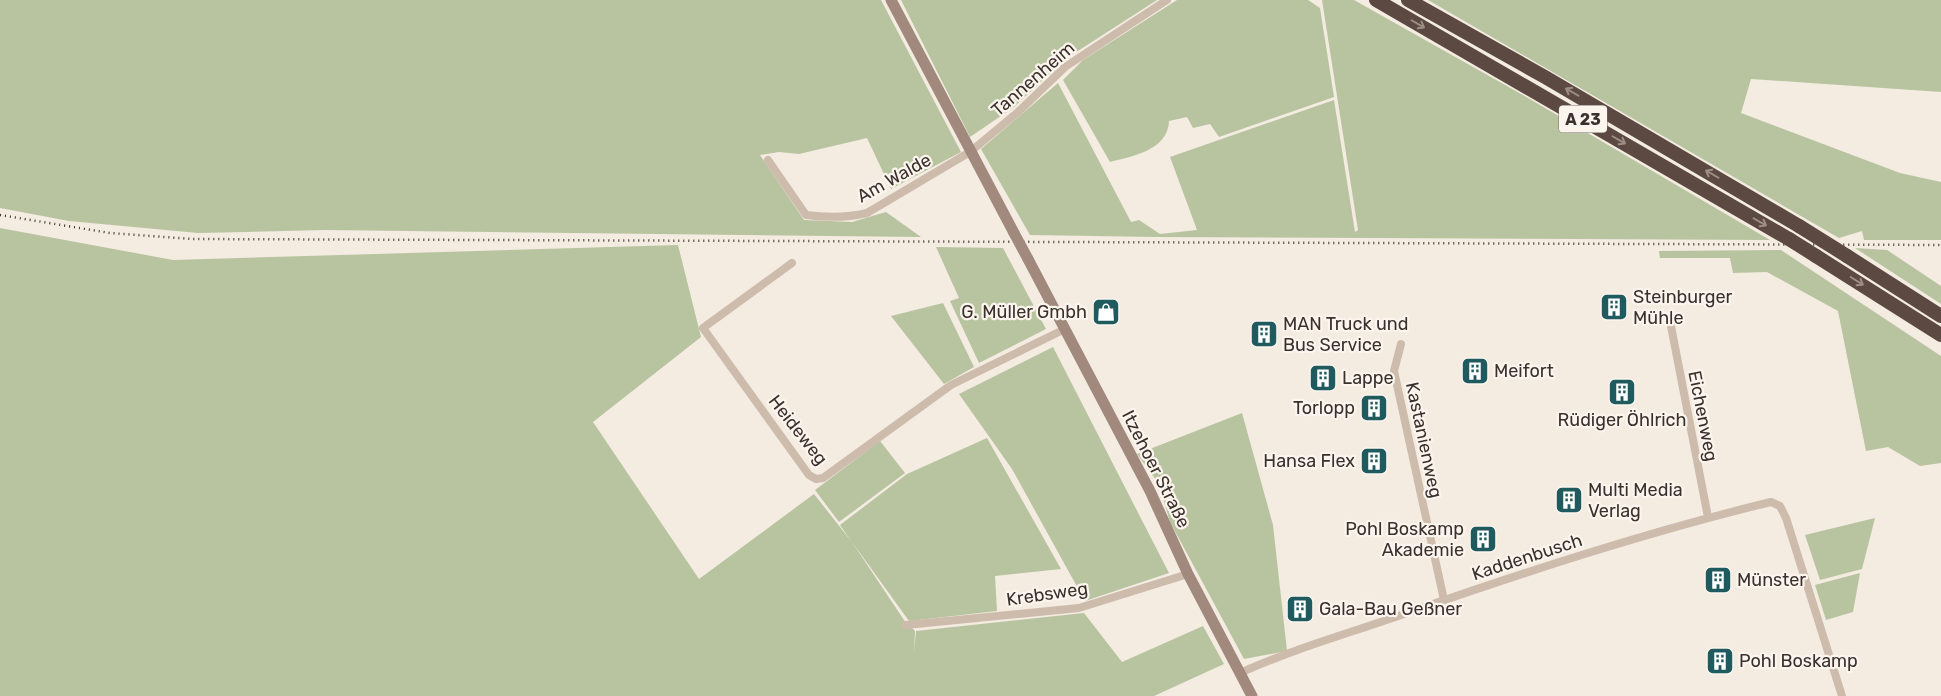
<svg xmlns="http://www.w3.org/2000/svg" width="1941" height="696" viewBox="0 0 1941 696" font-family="Rubik,sans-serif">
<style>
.green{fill:#b8c4a0}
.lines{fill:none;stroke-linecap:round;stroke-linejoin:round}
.minor{stroke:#cdbbac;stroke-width:8}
.secondary{stroke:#a18a7d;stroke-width:11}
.motorway{stroke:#5c4a42;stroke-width:14}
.rail{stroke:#3b302b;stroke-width:2.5;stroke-dasharray:1 4;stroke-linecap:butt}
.secondary-bridge{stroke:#a18a7d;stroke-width:11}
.motorway-bridge{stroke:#5c4a42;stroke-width:14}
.oneway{stroke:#9c8e87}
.labels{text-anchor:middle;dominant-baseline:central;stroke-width:4.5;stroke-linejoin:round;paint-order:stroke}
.shield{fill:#fbf5ee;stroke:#756b66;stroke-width:1}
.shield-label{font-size:16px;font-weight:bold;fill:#3b302b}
.street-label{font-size:18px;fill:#3b302b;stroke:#fbf5ee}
.poi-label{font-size:18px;fill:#3b302b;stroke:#fbf5ee;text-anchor:start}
</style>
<rect width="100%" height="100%" fill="#f4ebe1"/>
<g class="green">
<polygon points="0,0 881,0 961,152 891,189 867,138 799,154 779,152 760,155 804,220 852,222 886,212 921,237 325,230 198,233 69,221 0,208"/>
<polygon points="901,0 1157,0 1067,58 1014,107 970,137"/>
<path d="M 1177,0 L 1308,0 L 1320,8 L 1334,97 L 1219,137 L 1210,124 L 1193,128 L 1187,117 L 1169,121 C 1168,150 1133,156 1110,162 L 1063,80 L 1083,60 Z"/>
<polygon points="1322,0 1354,0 1528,98 1770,240 1155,237 1030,235 981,149 1058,83 1131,222 1139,220 1160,234 1197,230 1170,157 1334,100 1355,232 1358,230"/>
<polygon points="1428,0 1941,0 1941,92 1751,79 1741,113 1900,173 1941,182 1941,240 1864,240 1862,231 1839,238"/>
<polygon points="0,228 173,260 678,245 701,337 593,422 699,579 814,494 851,541 840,525 907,474 987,438 1061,569 995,576 997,611 909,621 852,542 904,620 915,631 914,652 916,631 1084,613 1122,662 1203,626 1224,664 1154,696 0,696"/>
<polygon points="936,247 1003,248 1046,329 979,363 950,301 959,298"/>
<polygon points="1855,248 1887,250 1941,286 1941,304"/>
<polygon points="1781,250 1941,356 1941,463 1920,466 1888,447 1866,451 1838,311 1767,272 1733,273 1730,258 1660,258 1659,251"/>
<polygon points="943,303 974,367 944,384 891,316"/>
<polygon points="1053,347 1169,573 1085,601 1012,469 959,394"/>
<polygon points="1242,413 1273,525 1287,651 1244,659 1170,522 1159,484 1137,454"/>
<polygon points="880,441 905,473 839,522 815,490"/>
<polygon points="1875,518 1862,569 1820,580 1805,535"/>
<polygon points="1860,573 1853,612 1826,620 1815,585"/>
</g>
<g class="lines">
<g class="minor">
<path d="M 768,160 L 806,215 C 828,218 846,218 867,213 L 970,152 L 1018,112 L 1065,67 L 1167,0"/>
<polyline points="792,263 703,328 809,475 816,479 823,478 951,385 1063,330"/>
<polyline points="1670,321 1708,517"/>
<polyline points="1401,344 1394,371 1444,600"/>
<polyline points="906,625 1079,608 1188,574"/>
<path d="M 1240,673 C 1293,649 1350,633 1404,614 C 1525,572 1647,532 1771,502 L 1780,506 L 1786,518 L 1842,696"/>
</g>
<g class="secondary">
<polyline points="891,0 1014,233"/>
<polyline points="1028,259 1150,491 1188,574 1252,696"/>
</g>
<g class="motorway">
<polyline points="1376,0 1789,239"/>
<polyline points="1408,0 1545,77 1799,226"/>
<polyline points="1816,256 1941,335"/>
<polyline points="1847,256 1941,316"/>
</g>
<polyline class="rail" points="0,215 110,233 192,239 1941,245"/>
<polyline class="secondary-bridge" points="1014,233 1028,259"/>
<g class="motorway-bridge">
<polyline points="1799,226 1847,256"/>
<polyline points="1789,239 1816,256"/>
</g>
</g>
<defs><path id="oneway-shaft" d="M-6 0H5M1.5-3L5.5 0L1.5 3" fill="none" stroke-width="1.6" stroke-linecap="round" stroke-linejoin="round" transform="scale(1.25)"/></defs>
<g class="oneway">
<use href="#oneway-shaft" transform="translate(1418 24) rotate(30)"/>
<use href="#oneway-shaft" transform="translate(1572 92) rotate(-150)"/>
<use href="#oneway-shaft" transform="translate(1619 140) rotate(30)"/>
<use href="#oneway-shaft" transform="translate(1712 174) rotate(-150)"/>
<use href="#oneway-shaft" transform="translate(1760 222) rotate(30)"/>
<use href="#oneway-shaft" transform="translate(1857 281) rotate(32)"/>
</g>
<defs>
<g id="building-square" transform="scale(1.4375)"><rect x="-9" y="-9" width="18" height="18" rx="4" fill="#1f5a5e" stroke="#fbf5ee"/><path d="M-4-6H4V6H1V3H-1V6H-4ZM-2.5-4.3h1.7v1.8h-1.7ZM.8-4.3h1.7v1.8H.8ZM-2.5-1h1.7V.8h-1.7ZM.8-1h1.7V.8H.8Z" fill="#fff"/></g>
<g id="shop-square" transform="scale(1.4375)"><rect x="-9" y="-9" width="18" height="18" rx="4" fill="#1f5a5e" stroke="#fbf5ee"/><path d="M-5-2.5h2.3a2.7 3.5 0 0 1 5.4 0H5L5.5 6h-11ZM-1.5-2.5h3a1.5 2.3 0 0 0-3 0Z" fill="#fff"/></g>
</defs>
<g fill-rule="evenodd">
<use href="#building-square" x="1614" y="307"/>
<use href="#shop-square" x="1106" y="312"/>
<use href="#building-square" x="1264" y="334"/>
<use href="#building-square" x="1475" y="371"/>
<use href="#building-square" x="1323" y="378"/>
<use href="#building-square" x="1622" y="392"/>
<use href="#building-square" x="1374" y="408"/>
<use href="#building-square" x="1374" y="461"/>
<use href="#building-square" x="1569" y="500"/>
<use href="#building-square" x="1483" y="539"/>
<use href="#building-square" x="1718" y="580"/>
<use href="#building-square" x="1300" y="609"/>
<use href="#building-square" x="1720" y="661"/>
</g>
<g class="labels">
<rect class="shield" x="1559" y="105.5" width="48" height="27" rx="4"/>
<g class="shield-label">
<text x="1583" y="119">A 23</text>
</g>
<g class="street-label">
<text transform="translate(1033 79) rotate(-41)">Tannenheim</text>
<text transform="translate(894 178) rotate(-29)">Am Walde</text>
<text transform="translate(1703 416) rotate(79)">Eichenweg</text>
<text transform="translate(798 430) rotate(52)">Heideweg</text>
<text transform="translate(1424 440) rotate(78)">Kastanienweg</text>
<text transform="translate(1156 469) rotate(63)">Itzehoer Straße</text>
<text transform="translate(1527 557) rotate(-18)">Kaddenbusch</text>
<text transform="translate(1047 594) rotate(-8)">Krebsweg</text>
</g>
<g class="poi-label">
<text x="1633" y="297">Steinburger<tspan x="1633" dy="21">Mühle</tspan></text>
<text x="1087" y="312" text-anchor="end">G. Müller Gmbh</text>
<text x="1283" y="324">MAN Truck und<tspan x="1283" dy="21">Bus Service</tspan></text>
<text x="1494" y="371">Meifort</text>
<text x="1342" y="378">Lappe</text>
<text x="1355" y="408" text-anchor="end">Torlopp</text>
<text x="1622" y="420" text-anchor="middle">Rüdiger Öhlrich</text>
<text x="1355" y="461" text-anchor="end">Hansa Flex</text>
<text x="1588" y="490">Multi Media<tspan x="1588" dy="21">Verlag</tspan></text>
<text x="1464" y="529" text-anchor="end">Pohl Boskamp<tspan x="1464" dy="21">Akademie</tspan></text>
<text x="1737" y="580">Münster</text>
<text x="1319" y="609">Gala-Bau Geßner</text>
<text x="1739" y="661">Pohl Boskamp</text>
</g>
</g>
</svg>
